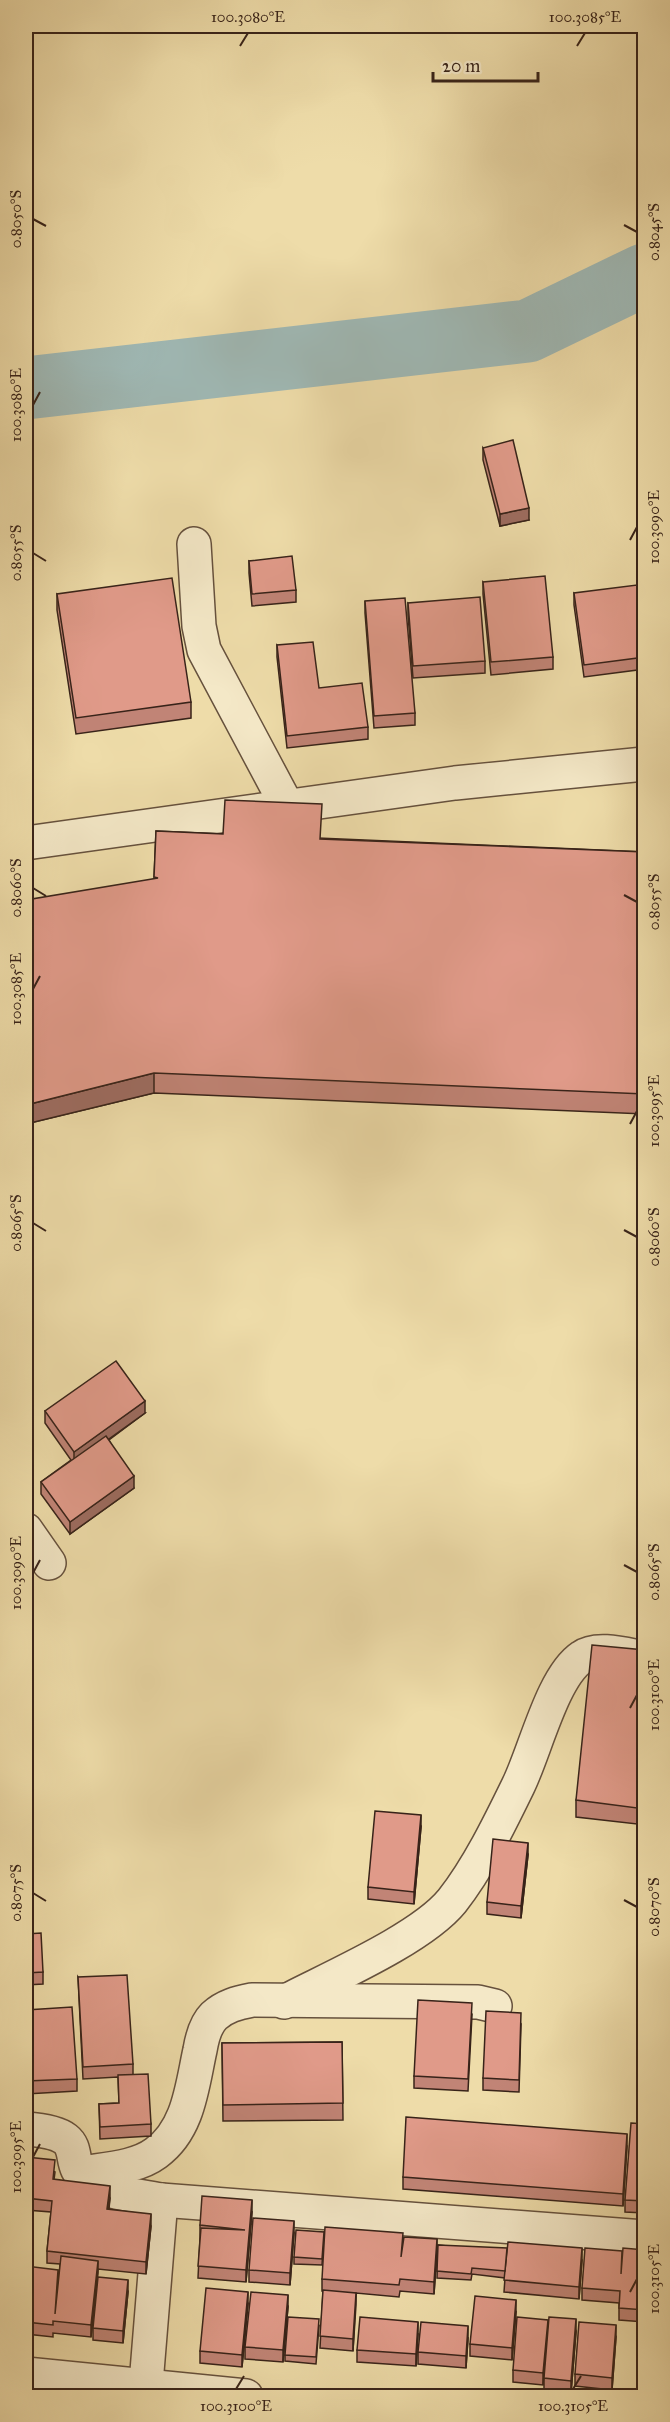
<svg xmlns="http://www.w3.org/2000/svg" width="670" height="2422" viewBox="0 0 670 2422" font-family="'IM FELL Great Primer',serif">
<style>
.lines{fill:none;stroke-linecap:round;stroke-linejoin:round}
.river{stroke:#9fb8b4;stroke-width:63}
.minor-casing{stroke:#66513d;stroke-width:36}
.minor{stroke:#f4e8c7;stroke-width:33}
.wall{fill:#c18476;stroke:#382319;stroke-width:1.5}
.shaded-wall{fill:#9d6c60;stroke:#382319;stroke-width:1.5}
.building{fill:#e09a89;stroke:#382319;stroke-width:1.5}
.ticks{fill:none;stroke:#382319;stroke-width:2}
.neatline{fill:none;stroke:#382319;stroke-width:2}
.ticks-label{font-size:15px;text-anchor:middle;fill:#382319}
</style>
<rect width="100%" height="100%" fill="#eedca9"/>
<filter id="stains"><feTurbulence type="fractalNoise" baseFrequency=".00333" numOctaves="4"/><feColorMatrix values="0 0 0 0 .2 0 0 0 0 .09 0 0 0 0 .02 0 0 0 .5 -.17"/></filter>
<radialGradient id="worn" r=".72"><stop offset=".6" stop-color="#630" stop-opacity="0"/><stop offset="1" stop-color="#630" stop-opacity=".3"/></radialGradient>
<g class="lines">
<polyline class="river" points="26,388 528,331 644,275"/>
<g class="minor-casing">
<g id="minor">
<polyline points="194,544 199,626 204,650 287,806"/>
<polyline points="26,843 455,783 644,764"/>
<polyline points="26,1530 49,1563"/>
<path d="M 284,2002 C 330,1978 421,1939 452,1901 C 478,1868 499,1825 518,1786 C 535,1752 552,1677 582,1657 C 597,1646 627,1655 644,1658"/>
<path d="M 26,2129 C 97,2134 58,2161 89,2182 C 108,2194 139,2195 161,2200 L 644,2237"/>
<path d="M 81,2173 C 105,2169 136,2168 156,2153 C 189,2129 192,2086 200,2050 C 202,2038 206,2024 214,2016 C 225,2006 237,2003 252,2000 L 478,2002 L 495,2006"/>
<polyline points="26,2374 246,2396"/>
<polyline points="145,2396 161,2200"/>
</g>
</g>
<use href="#minor" class="minor"/>
</g>
<g class="wall">
<polygon points="483,448 529,520 500,526 483,460"/>
<polygon points="249,561 296,590 296,602 252,606 249,573"/>
<polygon points="483,582 553,657 553,669 491,675 483,594"/>
<polygon points="574,593 645,642 645,669 584,677 574,605"/>
<polygon points="57,594 191,702 191,718 76,734 57,610"/>
<polygon points="365,601 415,713 415,725 374,728 365,613"/>
<polygon points="408,603 485,661 485,673 413,678 408,615"/>
<polygon points="277,645 319,688 368,727 368,739 287,748 277,657"/>
<polygon points="156,831 645,852 645,1114 154,1093 26,1124 154,878"/>
<polygon points="45,1411 145,1413 109,1440 134,1488 70,1534 41,1494 41,1482 71,1460 45,1423"/>
<polygon points="645,1650 645,1752 637,1824 576,1817 576,1800"/>
<polygon points="421,1827 414,1904 368,1899 368,1887"/>
<polygon points="528,1855 521,1918 487,1914 487,1902"/>
<polygon points="26,1934 43,1972 43,1984 26,1985"/>
<polygon points="78,1977 133,2064 133,2074 151,2124 151,2136 100,2139 99,2104 119,2103 118,2077 83,2079"/>
<polygon points="26,2010 77,2079 77,2091 26,2094"/>
<polygon points="472,2015 468,2091 414,2088 414,2076"/>
<polygon points="521,2025 519,2092 483,2090 483,2078"/>
<polygon points="342,2042 343,2120 223,2121 222,2043"/>
<polygon points="645,2124 645,2213 625,2212 625,2200"/>
<polygon points="627,2146 623,2206 403,2189 403,2177"/>
<polygon points="26,2157 55,2172 54,2180 110,2198 109,2209 151,2226 146,2274 98,2269 91,2337 53,2333 53,2337 26,2334 26,2266 58,2288 60,2264 47,2263 47,2251 51,2212 26,2210"/>
<polygon points="252,2212 246,2282 198,2278 200,2237 200,2225"/>
<polygon points="324,2232 322,2265 294,2264 294,2257"/>
<polygon points="294,2233 290,2285 249,2282 249,2270"/>
<polygon points="403,2244 437,2251 434,2294 400,2291 399,2297 356,2293 353,2351 320,2348 323,2291 322,2291 322,2279"/>
<polygon points="438,2245 582,2260 579,2299 504,2292 505,2278 472,2274 471,2280 437,2278"/>
<polygon points="645,2250 645,2322 619,2320 619,2303 582,2300 582,2288 622,2268"/>
<polygon points="128,2292 123,2343 93,2340 93,2328"/>
<polygon points="248,2304 242,2367 200,2363 200,2351"/>
<polygon points="288,2307 283,2362 245,2359 245,2347"/>
<polygon points="516,2312 512,2360 470,2356 470,2344"/>
<polygon points="319,2326 316,2364 285,2361 285,2355"/>
<polygon points="548,2332 543,2385 513,2382 513,2370"/>
<polygon points="576,2332 571,2393 544,2390 544,2378"/>
<polygon points="418,2334 416,2366 357,2362 357,2350"/>
<polygon points="616,2337 612,2390 575,2386 575,2374"/>
<polygon points="468,2338 466,2368 418,2364 418,2352"/>
</g>
<g class="shaded-wall">
<polygon points="529,508 529,520 500,526 500,514"/>
<polygon points="154,1073 154,1093 26,1124 26,1105"/>
<polygon points="145,1401 145,1413 74,1464 74,1452"/>
<polygon points="134,1476 134,1488 70,1534 70,1522"/>
<polygon points="645,1736 645,1752 637,1824 637,1808"/>
<polygon points="421,1815 421,1827 414,1904 414,1892"/>
<polygon points="528,1843 528,1855 521,1918 521,1906"/>
<polygon points="627,2134 627,2146 623,2206 623,2194"/>
<polygon points="110,2186 110,2198 107,2221 107,2209"/>
<polygon points="252,2200 252,2212 246,2282 246,2270"/>
<polygon points="151,2214 151,2226 146,2274 146,2262"/>
<polygon points="294,2221 294,2233 290,2285 290,2273"/>
<polygon points="437,2239 437,2251 434,2294 434,2282"/>
<polygon points="582,2248 582,2260 579,2299 579,2287"/>
<polygon points="98,2261 98,2273 91,2337 91,2325"/>
<polygon points="128,2280 128,2292 123,2343 123,2331"/>
<polygon points="248,2292 248,2304 242,2367 242,2355"/>
<polygon points="356,2293 356,2305 353,2351 353,2339"/>
<polygon points="288,2295 288,2307 283,2362 283,2350"/>
<polygon points="516,2300 516,2312 512,2360 512,2348"/>
<polygon points="576,2319 576,2332 571,2393 571,2381"/>
<polygon points="548,2320 548,2332 543,2385 543,2373"/>
<polygon points="418,2322 418,2334 416,2366 416,2354"/>
<polygon points="616,2325 616,2337 612,2390 612,2378"/>
<polygon points="468,2326 468,2338 466,2368 466,2356"/>
</g>
<g class="building">
<polygon points="513,440 529,508 500,514 483,448"/>
<polygon points="292,556 296,590 252,594 249,561"/>
<polygon points="545,576 553,657 491,662 483,582"/>
<polygon points="172,578 191,702 76,718 57,594"/>
<polygon points="637,585 645,642 645,657 584,665 574,593"/>
<polygon points="480,597 485,661 413,666 408,603"/>
<polygon points="405,598 415,713 374,716 365,601"/>
<polygon points="313,642 319,688 362,683 368,727 287,736 277,645"/>
<polygon points="225,800 322,804 320,839 645,852 645,1094 154,1073 26,1105 26,900 158,878 154,877 156,831 223,834"/>
<polygon points="116,1361 145,1401 74,1452 45,1411"/>
<polygon points="106,1436 134,1476 70,1522 41,1482"/>
<polygon points="592,1645 645,1650 645,1736 637,1808 576,1800"/>
<polygon points="375,1811 421,1815 414,1892 368,1887"/>
<polygon points="493,1839 528,1843 521,1906 487,1902"/>
<polygon points="41,1933 43,1972 26,1973 26,1934"/>
<polygon points="127,1975 133,2064 83,2067 78,1977"/>
<polygon points="418,2000 472,2003 468,2079 414,2076"/>
<polygon points="72,2007 77,2079 26,2081 26,2010"/>
<polygon points="486,2011 521,2013 519,2080 483,2078"/>
<polygon points="342,2042 343,2103 223,2105 222,2043"/>
<polygon points="148,2074 151,2124 100,2127 99,2104 119,2103 118,2075"/>
<polygon points="406,2117 627,2134 623,2194 403,2177"/>
<polygon points="631,2123 645,2124 645,2201 625,2200"/>
<polygon points="26,2157 55,2160 53,2179 110,2186 107,2209 151,2214 146,2262 47,2251 52,2201 26,2198"/>
<polygon points="202,2196 252,2200 246,2270 198,2266 201,2228 245,2230 200,2225"/>
<polygon points="253,2218 294,2221 290,2273 249,2270"/>
<polygon points="325,2227 403,2233 401,2257 404,2237 437,2239 434,2282 400,2279 399,2285 322,2279"/>
<polygon points="296,2230 324,2232 322,2259 294,2257"/>
<polygon points="508,2242 582,2248 579,2287 504,2280"/>
<polygon points="438,2245 507,2248 505,2271 472,2268 471,2274 437,2271"/>
<polygon points="585,2248 622,2251 621,2274 623,2248 645,2250 645,2310 619,2308 620,2291 582,2288"/>
<polygon points="61,2256 98,2261 91,2325 53,2321 53,2325 26,2322 26,2266 58,2270 55,2314"/>
<polygon points="98,2277 128,2280 123,2331 93,2328"/>
<polygon points="206,2288 248,2292 242,2355 200,2351"/>
<polygon points="323,2290 356,2293 353,2339 320,2336"/>
<polygon points="251,2292 288,2295 283,2350 245,2347"/>
<polygon points="475,2296 516,2300 512,2348 470,2344"/>
<polygon points="288,2317 319,2319 316,2357 285,2355"/>
<polygon points="360,2317 418,2322 416,2354 357,2350"/>
<polygon points="517,2317 548,2320 543,2373 513,2370"/>
<polygon points="549,2317 576,2319 571,2381 544,2378"/>
<polygon points="421,2322 468,2326 466,2356 418,2352"/>
<polygon points="579,2322 616,2325 612,2378 575,2374"/>
</g>
<path class="ticks" d="M 240,46 L 248,33M 577,46 L 585,33M 33,219 L 46,226M 624,225 L 637,232M 33,405 L 40,392M 630,540 L 637,527M 33,553 L 46,561M 33,888 L 46,896M 624,895 L 637,902M 33,989 L 40,976M 630,1124 L 637,1111M 33,1223 L 46,1231M 624,1230 L 637,1237M 624,1565 L 637,1572M 33,1573 L 40,1560M 630,1708 L 637,1695M 33,1893 L 46,1901M 624,1900 L 637,1907M 33,2157 L 40,2144M 630,2292 L 637,2279M 236,2389 L 244,2376M 573,2389 L 581,2376"/>
<rect width="670" height="2422" fill="none" stroke="#eedca9" stroke-width="66"/>
<path d="M433 72v9h105v-9" fill="none" stroke="#382319" stroke-width="3"/>
<text x="442" y="72" font-size="18" fill="#382319" stroke="#f4e8c7" stroke-width="4.5" paint-order="stroke">20 m</text>
<rect x="33" y="33" width="604" height="2356" class="neatline"/>
<g class="ticks-label">
<text x="248" y="22">100.3080°E</text>
<text x="585" y="22">100.3085°E</text>
<text transform="translate(16 219) rotate(-90)" y="5">0.8050°S</text>
<text transform="translate(654 232) rotate(-90)" y="5">0.8045°S</text>
<text transform="translate(16 405) rotate(-90)" y="5">100.3080°E</text>
<text transform="translate(654 527) rotate(-90)" y="5">100.3090°E</text>
<text transform="translate(16 553) rotate(-90)" y="5">0.8055°S</text>
<text transform="translate(16 888) rotate(-90)" y="5">0.8060°S</text>
<text transform="translate(654 902) rotate(-90)" y="5">0.8055°S</text>
<text transform="translate(16 989) rotate(-90)" y="5">100.3085°E</text>
<text transform="translate(654 1111) rotate(-90)" y="5">100.3095°E</text>
<text transform="translate(16 1223) rotate(-90)" y="5">0.8065°S</text>
<text transform="translate(654 1237) rotate(-90)" y="5">0.8060°S</text>
<text transform="translate(654 1572) rotate(-90)" y="5">0.8065°S</text>
<text transform="translate(16 1573) rotate(-90)" y="5">100.3090°E</text>
<text transform="translate(654 1695) rotate(-90)" y="5">100.3100°E</text>
<text transform="translate(16 1893) rotate(-90)" y="5">0.8075°S</text>
<text transform="translate(654 1907) rotate(-90)" y="5">0.8070°S</text>
<text transform="translate(16 2157) rotate(-90)" y="5">100.3095°E</text>
<text transform="translate(654 2279) rotate(-90)" y="5">100.3105°E</text>
<text x="236" y="2411">100.3100°E</text>
<text x="573" y="2411">100.3105°E</text>
</g>
<rect width="100%" height="100%" filter="url(#stains)"/>
<rect width="100%" height="100%" fill="url(#worn)"/>
</svg>
